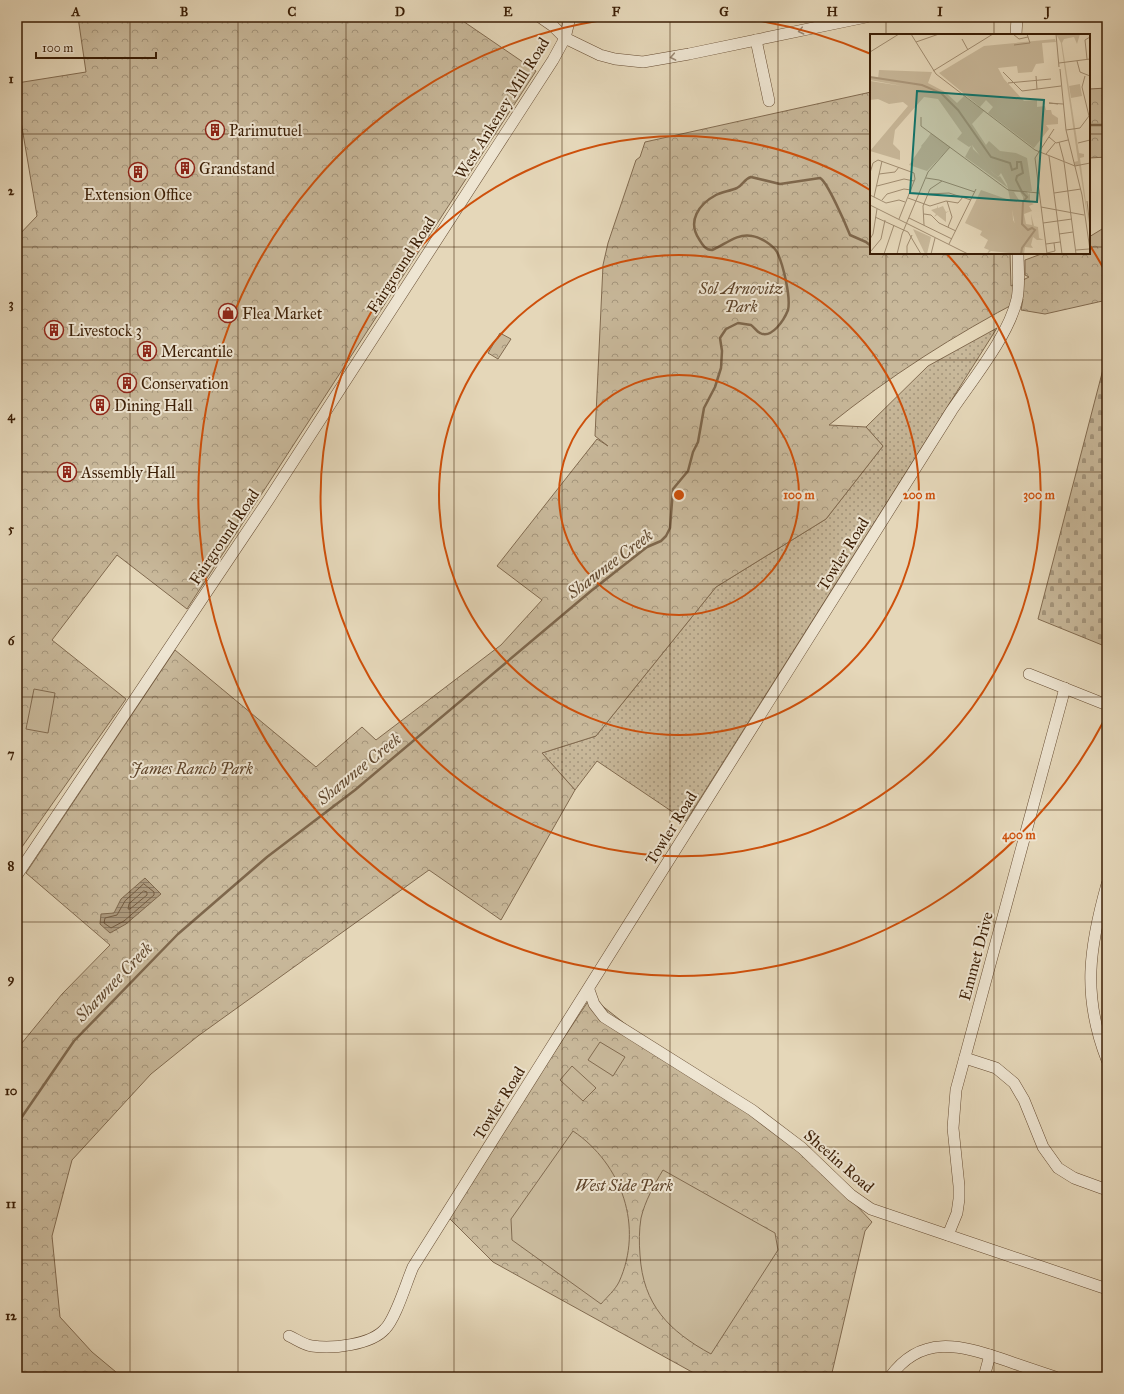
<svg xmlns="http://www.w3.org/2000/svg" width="1124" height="1394" viewBox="0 0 1124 1394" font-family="'IM FELL Great Primer',serif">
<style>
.grass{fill:url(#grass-dots);stroke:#826b50}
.forest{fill:url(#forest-crowns);stroke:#826b50}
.cemetery{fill:url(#cemetery-stones);stroke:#826b50}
.pitch{fill:#c8b89a;stroke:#826b50}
.water{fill:url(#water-rules);stroke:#7e674c}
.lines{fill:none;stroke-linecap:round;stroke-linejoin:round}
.shore{stroke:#735b40;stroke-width:1}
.stream{stroke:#7e674c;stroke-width:2.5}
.minor-casing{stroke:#664c32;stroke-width:12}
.minor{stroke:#eee5d2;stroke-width:11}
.oneway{stroke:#9d8b76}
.grid{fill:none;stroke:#3b1e05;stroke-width:1;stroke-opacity:0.55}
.ring{fill:none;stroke:#ce500b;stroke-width:2}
.labels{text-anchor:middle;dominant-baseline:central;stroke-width:4;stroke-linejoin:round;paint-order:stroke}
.street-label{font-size:16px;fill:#3b1e05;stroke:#eee5d2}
.poi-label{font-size:16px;fill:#3b1e05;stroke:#eee5d2;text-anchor:start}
.park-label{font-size:16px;font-style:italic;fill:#5e442a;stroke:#eee5d2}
.water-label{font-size:17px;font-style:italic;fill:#62492f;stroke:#eee5d2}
.inset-river{fill:none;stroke:#ab987c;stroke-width:2}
.inset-road{fill:none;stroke:#a18d71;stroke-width:1}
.view{fill:#0f766e;fill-opacity:0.15;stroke:#0f766e;stroke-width:2}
.inset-edge{fill:none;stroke:#3b1e05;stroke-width:2}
.centre{fill:#ce500b;stroke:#eee5d2;stroke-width:2}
.ring-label{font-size:12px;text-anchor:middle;font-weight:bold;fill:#ce500b;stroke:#eee5d2;stroke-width:4;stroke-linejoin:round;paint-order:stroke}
.neatline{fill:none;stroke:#3b1e05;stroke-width:1.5}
.grid-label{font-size:13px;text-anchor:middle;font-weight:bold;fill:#3b1e05}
</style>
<defs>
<pattern id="grass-dots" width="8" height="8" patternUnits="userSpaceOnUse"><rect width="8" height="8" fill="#c8b89a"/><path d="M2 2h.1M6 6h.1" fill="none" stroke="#a4957c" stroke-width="1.8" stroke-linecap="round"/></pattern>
<pattern id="forest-crowns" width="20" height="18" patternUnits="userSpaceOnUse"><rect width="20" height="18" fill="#c8b89a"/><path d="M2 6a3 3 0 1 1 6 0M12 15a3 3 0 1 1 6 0" fill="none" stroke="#a4957c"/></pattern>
<pattern id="cemetery-stones" width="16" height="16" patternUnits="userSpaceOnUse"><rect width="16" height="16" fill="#c8b89a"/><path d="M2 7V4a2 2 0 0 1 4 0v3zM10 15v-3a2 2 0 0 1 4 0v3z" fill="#a4957c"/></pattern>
<pattern id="water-rules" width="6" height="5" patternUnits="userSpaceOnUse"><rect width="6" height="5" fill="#ab987c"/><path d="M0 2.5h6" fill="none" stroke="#8c7b64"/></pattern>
</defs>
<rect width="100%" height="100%" fill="#e5d7b9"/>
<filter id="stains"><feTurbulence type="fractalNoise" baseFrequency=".005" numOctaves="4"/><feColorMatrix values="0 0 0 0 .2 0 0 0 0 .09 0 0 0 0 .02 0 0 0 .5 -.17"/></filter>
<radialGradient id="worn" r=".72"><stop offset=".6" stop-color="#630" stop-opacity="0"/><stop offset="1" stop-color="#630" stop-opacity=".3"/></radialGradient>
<polygon class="grass" points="997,328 686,821 597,761 575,790 542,753 596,736 716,587 826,519 883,446 866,427 928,366"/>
<g class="forest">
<polygon points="78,17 457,17 536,71 187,609 117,555 52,640 126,699 17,854 17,237 37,216 17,98 17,83 86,72"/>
<polygon points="1107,88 1107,157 1089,158 1089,89"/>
<path d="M 871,92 L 871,253 L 1010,253 L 1011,286 L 1029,277 L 1025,275 L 1025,260 L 1044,253 L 1089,253 L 1089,237 L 1107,226 L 1107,300 L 1045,314 L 1021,310 L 1023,299 C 954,335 890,376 829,425 L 866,427 L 883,446 L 826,519 L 716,587 L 596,736 L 542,753 L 575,790 L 501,920 L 429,870 L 198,1036 L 151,1074 L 72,1160 L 52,1236 L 60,1317 L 92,1352 L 122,1377 L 17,1377 L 17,1049 L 62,994 L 110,945 L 26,873 L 175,650 L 316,767 L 362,727 L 376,740 L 501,645 L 542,600 L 497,566 L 597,439 L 608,446 L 595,436 L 603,265 L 608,243 L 636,160 L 640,157 L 645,142 Z"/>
<polygon points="500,333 511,339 498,359 488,353"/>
<polygon points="591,997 671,1060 802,1148 872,1222 865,1231 831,1377 701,1377 493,1262 446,1215"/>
</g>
<polygon class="cemetery" points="1107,354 1107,647 1038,619"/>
<g class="pitch">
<polygon points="34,689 55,693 48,733 26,729"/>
<polygon points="600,1042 625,1057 613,1076 588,1060"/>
<polygon points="572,1066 596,1088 583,1101 560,1080"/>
<path d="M 573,1131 C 622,1164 644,1227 619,1282 C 615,1290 607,1297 601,1304 L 512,1240 L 511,1219 Z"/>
<path d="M 663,1170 L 775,1233 L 778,1250 L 711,1354 C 669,1331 643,1305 640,1255 C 639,1243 639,1230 641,1218 C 645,1201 654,1185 663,1170 Z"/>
</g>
<polygon class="water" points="145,878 161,894 126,924 110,933 100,924 101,914 114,913 121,899"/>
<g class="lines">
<g class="shore">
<polygon points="144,884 154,892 154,895 124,921 111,928 104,923 105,918 117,915 125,901"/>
<polygon points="144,891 147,892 147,895 130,909 128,909 129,904"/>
</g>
<g class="stream">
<polyline points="1089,125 1107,125"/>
<path d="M 17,1124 L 74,1041 L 178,934 L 267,857 L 355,790 L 591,591 L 647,547 L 661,541 L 666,536 L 670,528 L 673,489 L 688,471 L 693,452 L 698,442 L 704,408 L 715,387 L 721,368 L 722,351 L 720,338 L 726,329 L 738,323 L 751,325 C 754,327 757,332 760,333 C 772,339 784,320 788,310 C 791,297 783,264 777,252 C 773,245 760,237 752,236 C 736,233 725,245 712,250 C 705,250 702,244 699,239 C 687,221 699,204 716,195 C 722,192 730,191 737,188 C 743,185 744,179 751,177 L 780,184 L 820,178 C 827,181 846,225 850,235 L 866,242 L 871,246"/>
</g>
<g class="minor-casing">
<g id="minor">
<polyline points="540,17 553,26 565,38 600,55 615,59 643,62 689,54 866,17"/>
<polyline points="1016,35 1017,17"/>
<polyline points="756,40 769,101"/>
<polyline points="1029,674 1107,705"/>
<polyline points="17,875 269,499 553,60 565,38 570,17"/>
<path d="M 1107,884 C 1089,948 1082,996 1107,1060"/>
<polyline points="589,990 594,1004 604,1017 752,1110 802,1148 851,1195 871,1209 1107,1289"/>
<polyline points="965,1058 996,1068 1014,1083 1024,1100 1043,1147 1058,1168 1074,1178 1107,1190"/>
<polyline points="948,1235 957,1213 959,1199 959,1186 953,1128 956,1090 1065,688"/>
<path d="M 289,1336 C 296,1339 304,1345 312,1346 C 332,1349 371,1345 385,1329 C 396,1318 406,1283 413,1267 L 952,410 C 973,379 1009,335 1017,299 C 1020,284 1018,268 1018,253"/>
<path d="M 890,1377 C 921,1334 960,1345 1002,1359 C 1019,1365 1037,1371 1055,1377"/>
<polyline points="984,1377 990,1355"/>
</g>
</g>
<use href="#minor" class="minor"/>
</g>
<defs><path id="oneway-chevron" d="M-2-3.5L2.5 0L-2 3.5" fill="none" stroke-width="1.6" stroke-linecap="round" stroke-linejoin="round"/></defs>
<g class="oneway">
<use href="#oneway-chevron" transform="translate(801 31) rotate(168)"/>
<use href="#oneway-chevron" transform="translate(673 57) rotate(169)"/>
</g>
<path class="grid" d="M 130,17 L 130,1377M 238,17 L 238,1377M 346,17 L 346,1377M 454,17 L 454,1377M 562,17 L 562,1377M 670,17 L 670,1377M 778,17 L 778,1377M 886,17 L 886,35M 994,17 L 994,35M 17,134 L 871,134M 1089,134 L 1107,134M 17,247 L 871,247M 1089,247 L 1107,247M 886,253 L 886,1377M 994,253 L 994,1377M 17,360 L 1107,360M 17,472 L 1107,472M 17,584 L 1107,584M 17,697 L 1107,697M 17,810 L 1107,810M 17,922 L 1107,922M 17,1034 L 1107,1034M 17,1147 L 1107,1147M 17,1260 L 1107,1260"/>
<g class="ring">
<circle cx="679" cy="495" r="120"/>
<circle cx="679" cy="495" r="240"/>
<path d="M947 254A360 360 0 1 1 870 190"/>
<path d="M1106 717A481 481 0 1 1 625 17M733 17A481 481 0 0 1 871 54M1089 244A481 481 0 0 1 1106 273"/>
</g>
<defs>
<g id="building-ring" transform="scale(1)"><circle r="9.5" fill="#eee5d2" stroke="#8f2418" stroke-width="1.5"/><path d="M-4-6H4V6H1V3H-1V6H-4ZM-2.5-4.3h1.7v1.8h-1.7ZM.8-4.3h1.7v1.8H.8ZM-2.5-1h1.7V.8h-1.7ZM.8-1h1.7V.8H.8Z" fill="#8f2418"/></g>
<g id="shop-ring" transform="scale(1)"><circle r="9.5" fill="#eee5d2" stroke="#8f2418" stroke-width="1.5"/><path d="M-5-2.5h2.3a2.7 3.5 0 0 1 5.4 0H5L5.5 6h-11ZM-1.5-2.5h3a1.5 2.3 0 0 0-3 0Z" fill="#8f2418"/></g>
</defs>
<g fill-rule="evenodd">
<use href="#building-ring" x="215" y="130"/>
<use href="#building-ring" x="185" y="168"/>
<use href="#building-ring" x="138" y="172"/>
<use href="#shop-ring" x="228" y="313"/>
<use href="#building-ring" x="54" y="330"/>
<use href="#building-ring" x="147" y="351"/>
<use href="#building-ring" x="127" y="383"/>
<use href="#building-ring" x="100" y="405"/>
<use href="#building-ring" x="67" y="472"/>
</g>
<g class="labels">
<g class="street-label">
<text transform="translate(502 108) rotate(-58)">West Ankeney Mill Road</text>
<text transform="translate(401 265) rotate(-57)">Fairground Road</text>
<text transform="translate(224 537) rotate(-56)">Fairground Road</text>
<text transform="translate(843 554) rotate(-58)">Towler Road</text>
<text transform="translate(671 828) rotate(-58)">Towler Road</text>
<text transform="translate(976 956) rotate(-75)">Emmet Drive</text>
<text transform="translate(499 1103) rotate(-58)">Towler Road</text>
<text transform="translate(839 1161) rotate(41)">Sheelin Road</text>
</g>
<g class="poi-label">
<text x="229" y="130">Parimutuel</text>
<text x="199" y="168">Grandstand</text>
<text x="138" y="194" text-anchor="middle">Extension Office</text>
<text x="242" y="313">Flea Market</text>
<text x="68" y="330">Livestock 3</text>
<text x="161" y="351">Mercantile</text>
<text x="141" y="383">Conservation</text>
<text x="114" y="405">Dining Hall</text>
<text x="81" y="472">Assembly Hall</text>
</g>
<g class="park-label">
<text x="741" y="288">Sol Arnovitz<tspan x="741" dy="18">Park</tspan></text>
<text x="192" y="768">James Ranch Park</text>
<text x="624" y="1185">West Side Park</text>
</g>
<g class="water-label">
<text transform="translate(610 564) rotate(-37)">Shawnee Creek</text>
<text transform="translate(359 769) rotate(-39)">Shawnee Creek</text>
<text transform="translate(114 982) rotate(-46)">Shawnee Creek</text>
</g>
</g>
<g transform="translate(870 34)">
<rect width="220" height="220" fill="#e5d7b9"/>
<path d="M 210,50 L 212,62 L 201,64 L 199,52 ZM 102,110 L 103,115 L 116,127 L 122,138 L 128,143 L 130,142 L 138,154 L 95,123 Z" fill="#c8b89a"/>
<path d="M 186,0 L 210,0 L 207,10 L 204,3 L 194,5 L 192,9 L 209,119 L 214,120 L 214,123 L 210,124 L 220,199 L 209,131 L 205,132 L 204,128 L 208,127 L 191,9 ZM 185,5 L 186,8 L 172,9 L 174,29 L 166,30 L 162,38 L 148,39 L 147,32 L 128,34 L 134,45 L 154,67 L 167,66 L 167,73 L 175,72 L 176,76 L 181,76 L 182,80 L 188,84 L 188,90 L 176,91 L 179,95 L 164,114 L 118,79 L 123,73 L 116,66 L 110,73 L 69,39 L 114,12 ZM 9,36 L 62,38 L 58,49 L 75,58 L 87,69 L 94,62 L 114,77 L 102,90 L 116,111 L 119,107 L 130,117 L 146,119 L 157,124 L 162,157 L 144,158 L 150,168 L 153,167 L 153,163 L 150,158 L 157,158 L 159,161 L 160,158 L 160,168 L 164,170 L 159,172 L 162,177 L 154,180 L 156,190 L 162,191 L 161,180 L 164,192 L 168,193 L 169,204 L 174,206 L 167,206 L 163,203 L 161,211 L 163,214 L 155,213 L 154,220 L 146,220 L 145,191 L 137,150 L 131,139 L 128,143 L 122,138 L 102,111 L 99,113 L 87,105 L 92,99 L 68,65 L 54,63 L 25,96 L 23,110 L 30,117 L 30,126 L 0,117 L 38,72 L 33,68 L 19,70 L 8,65 L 0,66 L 0,47 L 32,52 L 0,46 L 0,43 L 8,45 ZM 61,99 L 80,113 L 57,137 L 39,131 ZM 67,171 L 68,174 L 73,172 L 76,178 L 79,177 L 76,179 L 76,188 L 67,181 L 64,183 L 66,180 L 61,176 L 67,174 ZM 43,195 L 61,203 L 57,220 L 55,220 Z" fill="#c8b89a"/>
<path d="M 111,156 L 142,167 L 143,186 L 150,198 L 148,220 L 121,217 L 117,220 L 119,216 L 114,214 L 118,206 L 110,201 L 112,197 L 95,189 Z" fill="#c8b89a"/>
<path d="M 58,104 L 60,104 L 67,111 L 61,115 L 53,114 L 51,112 ZM 52,116 L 63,119 L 57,128 L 46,122 Z" fill="#c8b89a"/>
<path class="inset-river" d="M 0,43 L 52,51 L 71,59 L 88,76 L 121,123 L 140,129 L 142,136 L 147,134 L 147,128 L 151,128 L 153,139 L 147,142 L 146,146 L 152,158 L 157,163 L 153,168 L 152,190 L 158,196 L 162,194 L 165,196 L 152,214 L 151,220"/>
<path class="inset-road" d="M 41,0 L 66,40 L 165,116 L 205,132 L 220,129M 143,0 L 149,5 L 158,3M 186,0 L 189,33M 92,5 L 98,16M 46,8 L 69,0M 144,11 L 160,9 L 157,0M 0,18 L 29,0M 217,25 L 215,6 L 220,3M 207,27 L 210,38 L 220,42M 189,29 L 220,25M 190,35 L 196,96 L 212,161 L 220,216M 63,37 L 123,0M 133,38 L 152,57 L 191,52M 166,42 L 167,55M 215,42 L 212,53 L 219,82M 138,49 L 181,45M 188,70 L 179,69 L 193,70M 51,83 L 51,92 L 138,156 L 169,159M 196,96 L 210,94 L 219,82M 179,103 L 186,109 L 198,106M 189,108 L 194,127M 208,109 L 220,106M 176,120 L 185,109M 179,122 L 192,220M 194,128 L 206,220M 0,139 L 3,129 L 8,126 L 44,139 L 45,145 L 29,185M 9,140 L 25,138 L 29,133M 56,144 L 69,146 L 105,158M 220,145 L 220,159M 7,152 L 34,145 L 44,147M 184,159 L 211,155M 58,160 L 79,159 L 101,166M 0,161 L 16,169 L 29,166 L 35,168M 4,163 L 12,127M 38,164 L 60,172 L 76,167 L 88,169 L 93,163M 12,166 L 17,160 L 34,155 L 41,156M 77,167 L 82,183 L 78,193M 217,167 L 220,193M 0,171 L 98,220M 171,173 L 214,181M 54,180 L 61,181 L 69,189 L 86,197M 5,183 L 38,198 L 51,220M 39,184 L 82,205M 173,189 L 202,185M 54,191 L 53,172 L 60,155 L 72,147M 189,200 L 203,198M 0,205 L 3,200 L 7,175M 79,210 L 106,155M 176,210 L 190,208M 206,216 L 219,215M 1,217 L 11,205 L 15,186M 177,219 L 185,217 L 184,209M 14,220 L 24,191M 27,220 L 32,200 L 58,138 L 80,113M 37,220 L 37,212 L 42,201M 61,220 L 65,204M 177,220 L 165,124 L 184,95"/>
<path class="view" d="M 47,57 L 174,66 L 167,168 L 40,159 Z"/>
<rect width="220" height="220" class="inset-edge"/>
</g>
<circle cx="679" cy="495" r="6" class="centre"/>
<g class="ring-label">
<text x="799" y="499">100 m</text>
<text x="919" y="499">200 m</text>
<text x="1039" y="499">300 m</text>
<text x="1019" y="839">400 m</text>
</g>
<rect width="1124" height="1394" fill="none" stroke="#e5d7b9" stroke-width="44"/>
<path d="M36 52v6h120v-6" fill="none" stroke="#3b1e05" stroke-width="2"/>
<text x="42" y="52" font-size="12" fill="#3b1e05" stroke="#eee5d2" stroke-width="3" paint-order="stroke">100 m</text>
<rect x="22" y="22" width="1080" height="1350" class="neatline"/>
<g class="grid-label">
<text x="76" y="16">A</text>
<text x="184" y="16">B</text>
<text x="292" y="16">C</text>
<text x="400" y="16">D</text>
<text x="508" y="16">E</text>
<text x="616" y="16">F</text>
<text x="724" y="16">G</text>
<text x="832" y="16">H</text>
<text x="940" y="16">I</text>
<text x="1048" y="16">J</text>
<text x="11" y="83">1</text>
<text x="11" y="195">2</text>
<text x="11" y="308">3</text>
<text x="11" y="420">4</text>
<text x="11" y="533">5</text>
<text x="11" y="645">6</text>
<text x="11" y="758">7</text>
<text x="11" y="870">8</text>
<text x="11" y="983">9</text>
<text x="11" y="1095">10</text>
<text x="11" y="1208">11</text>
<text x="11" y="1320">12</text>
</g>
<rect width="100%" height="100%" filter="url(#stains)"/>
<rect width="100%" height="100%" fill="url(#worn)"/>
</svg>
